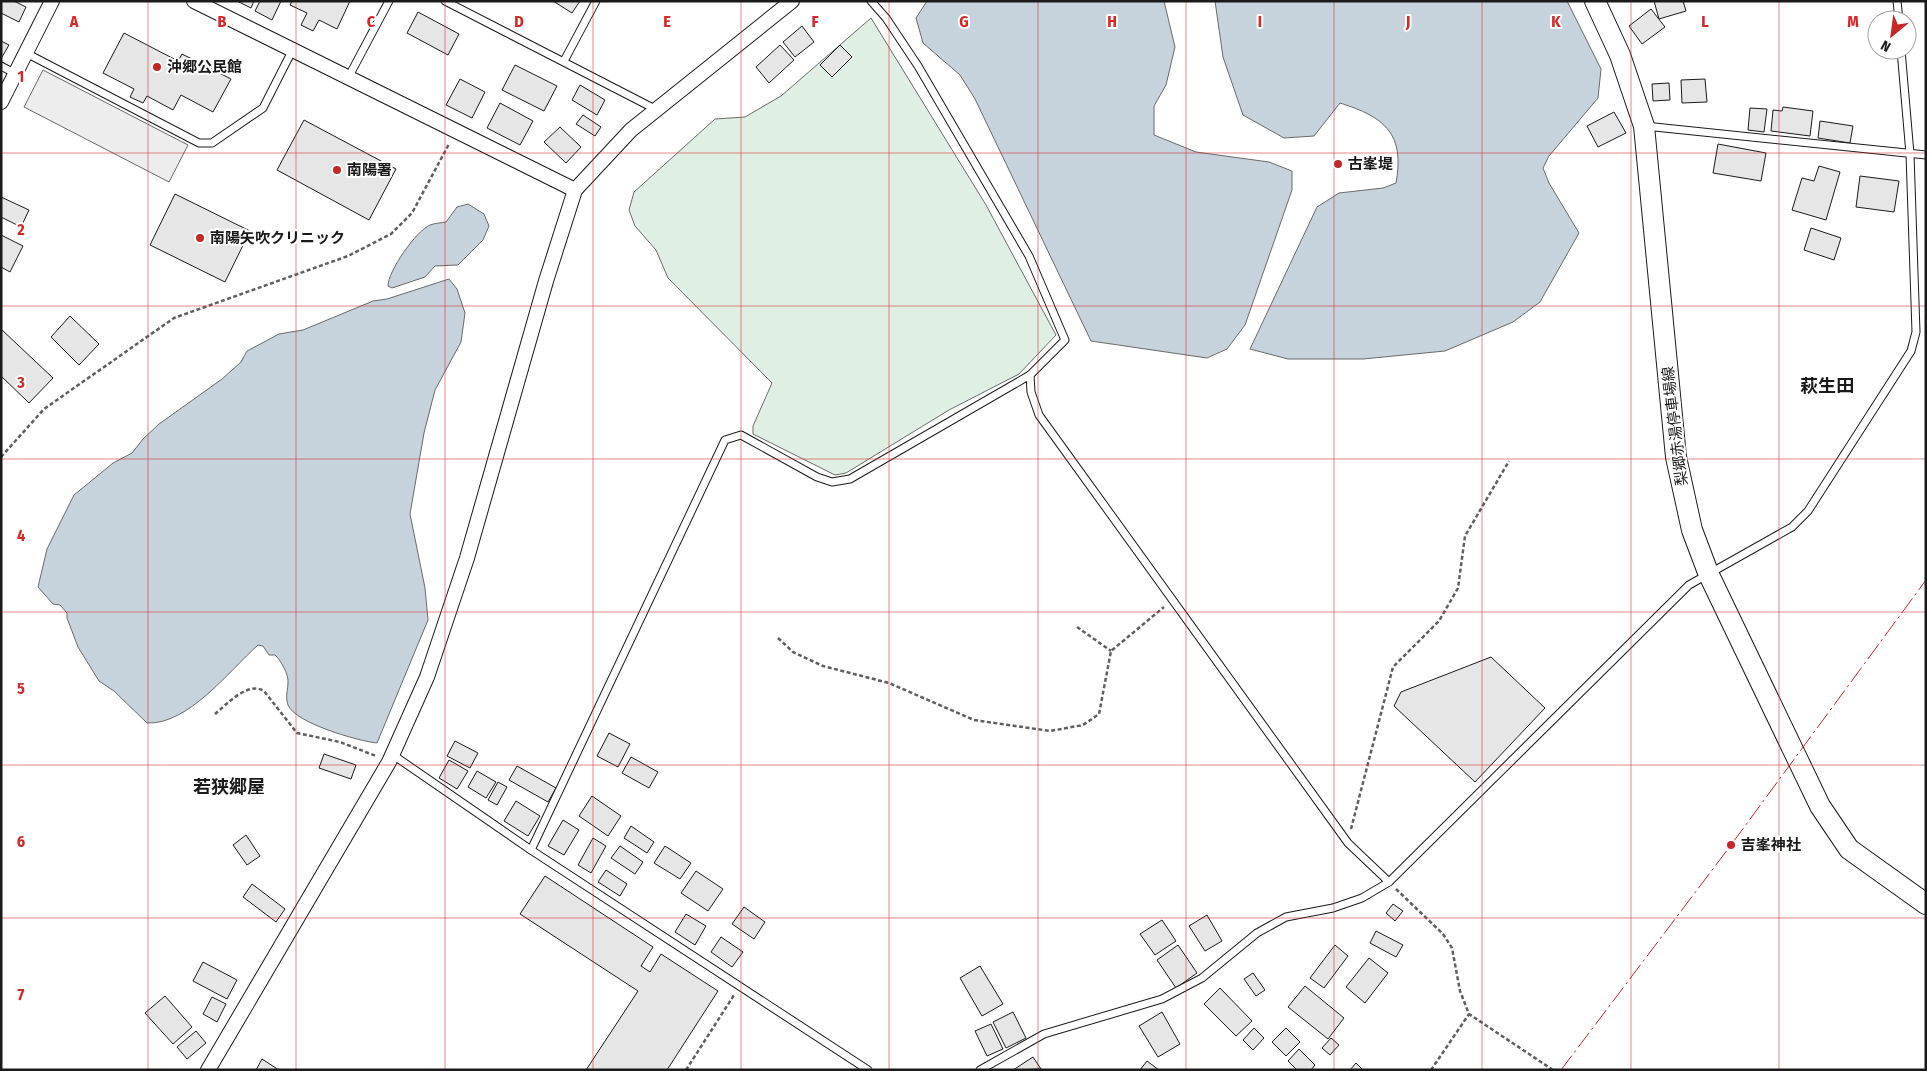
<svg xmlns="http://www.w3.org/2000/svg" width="1927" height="1071" viewBox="0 0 1927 1071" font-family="'Fira Sans Condensed','Noto Sans JP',sans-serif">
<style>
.green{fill:#e0efe3;stroke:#6a6a6a}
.parking{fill:#ededed;stroke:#6a6a6a}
.water{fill:#c6d2dc;stroke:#6a6a6a}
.building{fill:#e6e6e6;stroke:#1a1a1a}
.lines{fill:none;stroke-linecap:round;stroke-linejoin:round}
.lane-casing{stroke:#1a1a1a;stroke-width:9}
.street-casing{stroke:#1a1a1a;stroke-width:16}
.secondary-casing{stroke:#1a1a1a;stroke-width:22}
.path{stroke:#5f5f5f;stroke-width:2.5;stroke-dasharray:4 2.5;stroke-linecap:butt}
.lane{stroke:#fff;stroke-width:7}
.street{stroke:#fff;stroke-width:14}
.secondary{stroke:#fff;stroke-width:20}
.power{stroke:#c62828;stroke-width:1;stroke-dasharray:18 4 2.5 4;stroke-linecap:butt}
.grid{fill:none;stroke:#d62828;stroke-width:1;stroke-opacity:0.55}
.poi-dot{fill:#c62828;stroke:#fff;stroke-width:2}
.labels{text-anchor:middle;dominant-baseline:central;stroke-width:4;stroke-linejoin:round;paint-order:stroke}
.poi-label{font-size:15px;font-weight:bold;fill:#1a1a1a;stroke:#fff;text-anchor:start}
.street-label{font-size:15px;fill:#1a1a1a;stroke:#fff}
.quarter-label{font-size:18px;font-weight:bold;fill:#1a1a1a;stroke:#fff}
.grid-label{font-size:16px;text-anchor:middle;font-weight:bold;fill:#d62828;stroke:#fff;stroke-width:4;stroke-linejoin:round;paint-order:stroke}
</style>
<rect width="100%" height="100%" fill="#fff"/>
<polygon class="green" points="871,18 986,205 1056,335 1019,374 949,410 846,473 835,475 753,434 753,426 772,383 668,278 656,250 635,226 629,210 634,192 715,119 745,117 781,96"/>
<polygon class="parking" points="43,70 188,145 169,182 24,107"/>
<g class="water">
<polygon points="927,1 1164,1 1175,47 1166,85 1154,106 1154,135 1196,152 1269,162 1292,171 1292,190 1245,325 1227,349 1207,358 1091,341 975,99 960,75 923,43 916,18"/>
<path d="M 1215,1 L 1567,1 L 1601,69 L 1598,98 L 1549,156 L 1543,168 L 1549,183 L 1579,233 L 1540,302 L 1513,322 L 1445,351 L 1363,359 L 1288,359 L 1250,349 L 1317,207 L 1339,193 L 1383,188 L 1396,183 C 1405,134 1385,117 1340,103 L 1314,136 L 1284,138 L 1243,115 L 1223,57 Z"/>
<path d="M 468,204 L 484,214 L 489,226 L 483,240 L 458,265 L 435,266 L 425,277 L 392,288 L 388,286 C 388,271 416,231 430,225 C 435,223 441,223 446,222 L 457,207 Z"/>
<path d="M 449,279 L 457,289 L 465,313 L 461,342 L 435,390 L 424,433 L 410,514 L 425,588 L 428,620 L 377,743 C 358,741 295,723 288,705 C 285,696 288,690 288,682 C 289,675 280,659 275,655 L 269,655 L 263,646 L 258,645 C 229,671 188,725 147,723 L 114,691 L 99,681 L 78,647 L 67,618 L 67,613 L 60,605 L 53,604 L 38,587 L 47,549 L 74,495 L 113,463 L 132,453 L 143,439 L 159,424 L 222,379 L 241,362 L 247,351 L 279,334 L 303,330 L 373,301 L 387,299 Z"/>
</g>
<g class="building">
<polygon points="1,1 14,1 26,7 19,22 1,13"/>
<polygon points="237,1 254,1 251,8"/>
<polygon points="260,1 281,1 272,20 255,11"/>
<polygon points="292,1 350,1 337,29 319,20 313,31 301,25 307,13 290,5"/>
<polygon points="553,1 580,1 572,13"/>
<polygon points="1654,1 1683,1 1686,11 1659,19"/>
<polygon points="1651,9 1665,27 1642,44 1629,26"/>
<polygon points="418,12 459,34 448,55 407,33"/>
<polygon points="802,26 814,42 795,57 783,42"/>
<polygon points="124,33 178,61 182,54 231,79 213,112 181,95 173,110 147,96 143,103 130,97 134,89 103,73"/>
<polygon points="1,41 9,45 2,57 1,57"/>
<polygon points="780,45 794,60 769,83 756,67"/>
<polygon points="840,45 852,57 832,77 820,65"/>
<polygon points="515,65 557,86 544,111 502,90"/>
<polygon points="460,79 485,92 472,118 446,105"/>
<polygon points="1705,79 1707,102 1682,103 1681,80"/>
<polygon points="1669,83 1670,100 1653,101 1652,84"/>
<polygon points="580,85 605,100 597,115 572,100"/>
<polygon points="500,103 533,121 520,145 487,128"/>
<polygon points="1783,107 1813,111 1810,136 1771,131 1773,110 1782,111"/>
<polygon points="1750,108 1767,109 1764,132 1748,130"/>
<polygon points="1614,112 1626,133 1598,147 1587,126"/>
<polygon points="583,115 601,127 595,136 576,124"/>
<polygon points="304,120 396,169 369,220 277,170"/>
<polygon points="1820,121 1853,126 1850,143 1818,138"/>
<polygon points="560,127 581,147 566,163 544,142"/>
<polygon points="1718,144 1766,153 1761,181 1713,173"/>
<polygon points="1819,166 1840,172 1826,220 1792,210 1802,178 1814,181"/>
<polygon points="1860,176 1899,181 1894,212 1856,207"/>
<polygon points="175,194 250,231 225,282 150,245"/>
<polygon points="1,197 29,210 21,227 1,217"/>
<polygon points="1811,228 1841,238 1834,260 1804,250"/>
<polygon points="1,235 23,246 10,272 1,267"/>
<polygon points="70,316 99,344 79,365 51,337"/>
<polygon points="1,329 53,378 29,403 1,376"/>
<polygon points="1491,657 1545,708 1475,782 1394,706 1401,692"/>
<polygon points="609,733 630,744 618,767 597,756"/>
<polygon points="455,741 478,753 470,768 447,756"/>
<polygon points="324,754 356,765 351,779 319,768"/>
<polygon points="631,757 658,772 649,788 622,773"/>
<polygon points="449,760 468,771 457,789 439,778"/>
<polygon points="517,766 556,788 548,802 509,780"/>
<polygon points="477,771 496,782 486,798 468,787"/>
<polygon points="498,782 507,787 497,805 488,800"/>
<polygon points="592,796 621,816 608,836 579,816"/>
<polygon points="516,801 540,816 528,836 504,821"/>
<polygon points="563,820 579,830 564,855 548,846"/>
<polygon points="631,826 654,842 647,853 624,838"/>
<polygon points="246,835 260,856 247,865 233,845"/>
<polygon points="593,838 606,846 591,873 578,865"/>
<polygon points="620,846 643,862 635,874 611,858"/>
<polygon points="665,846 691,863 680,879 654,863"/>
<polygon points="606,870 627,884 620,896 598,882"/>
<polygon points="696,871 723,889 708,911 681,893"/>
<polygon points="545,876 653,947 641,966 650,972 661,954 718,991 667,1070 586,1070 638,991 520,914"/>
<polygon points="252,884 285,909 276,922 243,897"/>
<polygon points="1393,904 1403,911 1395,921 1386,913"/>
<polygon points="744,907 765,922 754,939 732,924"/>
<polygon points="686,914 706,926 695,945 675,932"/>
<polygon points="1207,915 1222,941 1205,951 1189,926"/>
<polygon points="1162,920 1176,941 1155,955 1140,934"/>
<polygon points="1376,931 1403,945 1396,957 1370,943"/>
<polygon points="721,937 743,952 732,967 711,952"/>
<polygon points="1178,945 1197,973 1176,988 1157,960"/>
<polygon points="1335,945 1348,956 1324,988 1310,978"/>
<polygon points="1369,958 1388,973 1365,1003 1346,987"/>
<polygon points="203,962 237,980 227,999 193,981"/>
<polygon points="980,966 1003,1004 982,1016 960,978"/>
<polygon points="1253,973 1265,990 1256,996 1244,979"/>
<polygon points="1305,986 1344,1018 1328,1039 1288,1007"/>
<polygon points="1220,988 1252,1021 1236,1036 1204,1004"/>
<polygon points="165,996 192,1027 173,1044 145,1013"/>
<polygon points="212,997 226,1004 217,1022 203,1014"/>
<polygon points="1013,1012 1026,1038 1006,1048 993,1022"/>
<polygon points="1162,1012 1180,1044 1158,1057 1139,1026"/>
<polygon points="991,1024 1003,1049 987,1056 975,1031"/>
<polygon points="1254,1028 1264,1038 1253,1050 1243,1040"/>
<polygon points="1286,1028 1300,1042 1286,1056 1272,1042"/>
<polygon points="196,1031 206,1043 187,1059 177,1047"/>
<polygon points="1331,1038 1339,1045 1330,1055 1322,1048"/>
<polygon points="1299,1049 1315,1065 1311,1070 1297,1070 1288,1061"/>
<polygon points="1033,1057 1041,1069 1013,1070"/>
<polygon points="262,1059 279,1070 256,1070"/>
<polygon points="1147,1061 1159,1070 1140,1070"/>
<polygon points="1356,1063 1363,1070 1350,1070"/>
</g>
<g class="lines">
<g class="lane-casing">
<g id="lane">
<polyline points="445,1 657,110"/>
<polyline points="1897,1 1899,20"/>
<polyline points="26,53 199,143 212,143 263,108 292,51"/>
<polyline points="564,61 596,1"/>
<polyline points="1,66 16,74"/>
<polyline points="348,78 389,1"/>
<polyline points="1645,126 1926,155"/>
<polyline points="1030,375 1031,392 1039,415 1348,843 1389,882"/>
<polyline points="393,755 531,850 868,1070"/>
<polyline points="531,850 725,440 741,435 817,477 832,482 850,479 1030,375 1065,340 1029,256 918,66 886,18 871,1"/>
<polyline points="980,1070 1044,1034 1162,999 1202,978 1257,933 1286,917 1333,908 1362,898 1389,882 1689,585 1792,527 1808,511 1911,351 1916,332 1910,154 1901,50"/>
</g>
</g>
<g class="street-casing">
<g id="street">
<polyline points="194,1 575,190"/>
<polyline points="1,102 52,1"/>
<polyline points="208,1070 389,762 427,677 467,558 546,281 575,190 631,130 792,1"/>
</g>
</g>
<g class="secondary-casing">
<polyline id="secondary" points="1595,1 1620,55 1644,126 1676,457 1692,530 1709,575 1820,806 1849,849 1926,904"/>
</g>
<g class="path">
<polyline points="1,457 44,409 174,318 348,256 391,234 412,213 449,144"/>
<polyline points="1077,627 1111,651"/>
<polyline points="778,638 793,652 823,666 889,683 974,720 1050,731 1083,725 1099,714 1111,651 1164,607"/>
<path d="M 215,714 C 227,704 248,681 264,691 L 297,733 L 340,742 L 376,756"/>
<polyline points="1351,829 1393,667 1439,621 1458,588 1465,536 1509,461"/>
<polyline points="1396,889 1443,934 1452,948 1460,991 1469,1014 1553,1070"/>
<polyline points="686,1070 734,995"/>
<polyline points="1431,1070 1469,1014"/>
</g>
<use href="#lane" class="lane"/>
<use href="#street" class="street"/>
<use href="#secondary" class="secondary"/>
<polyline class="power" points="1561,1070 1731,845 1926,580"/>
</g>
<path class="grid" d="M 148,1 L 148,1070M 296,1 L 296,1070M 445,1 L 445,1070M 593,1 L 593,1070M 741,1 L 741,1070M 889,1 L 889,1070M 1038,1 L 1038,1070M 1186,1 L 1186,1070M 1334,1 L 1334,1070M 1482,1 L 1482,1070M 1631,1 L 1631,1070M 1779,1 L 1779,1070M 1,153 L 1926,153M 1,306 L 1926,306M 1,459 L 1926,459M 1,612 L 1926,612M 1,765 L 1926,765M 1,918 L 1926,918"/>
<g class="poi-dot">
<circle cx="157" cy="67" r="5"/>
<circle cx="1338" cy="164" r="5"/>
<circle cx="337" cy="170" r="5"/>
<circle cx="200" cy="238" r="5"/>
<circle cx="1731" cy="845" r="5"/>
</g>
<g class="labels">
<g class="poi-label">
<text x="167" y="67">沖郷公民館</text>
<text x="1348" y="164">古峯堤</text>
<text x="347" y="170">南陽署</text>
<text x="210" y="238">南陽矢吹クリニック</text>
<text x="1741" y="845">吉峯神社</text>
</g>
<g class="street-label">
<text transform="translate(1675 426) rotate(-97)">梨郷赤湯停車場線</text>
</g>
<g class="quarter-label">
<text x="1827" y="386">萩生田</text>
<text x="229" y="787">若狭郷屋</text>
</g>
</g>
<g class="grid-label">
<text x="74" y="27">A</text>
<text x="222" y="27">B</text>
<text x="371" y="27">C</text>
<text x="519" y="27">D</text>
<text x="667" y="27">E</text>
<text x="815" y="27">F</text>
<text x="964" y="27">G</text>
<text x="1112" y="27">H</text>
<text x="1260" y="27">I</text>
<text x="1408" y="27">J</text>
<text x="1556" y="27">K</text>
<text x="1705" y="27">L</text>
<text x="1853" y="27">M</text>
<text x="21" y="82">1</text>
<text x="21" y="235">2</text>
<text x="21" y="388">3</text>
<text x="21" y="541">4</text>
<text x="21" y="694">5</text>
<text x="21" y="847">6</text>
<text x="21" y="1000">7</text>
</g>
<rect width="1927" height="1071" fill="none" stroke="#1a1a1a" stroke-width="5"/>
<g transform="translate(1892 35) rotate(209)"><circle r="24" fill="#ffffff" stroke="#a3a3a3"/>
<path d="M0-4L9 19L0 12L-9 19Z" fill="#c62828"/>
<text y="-8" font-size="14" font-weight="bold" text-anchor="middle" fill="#1a1a1a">N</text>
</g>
</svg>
